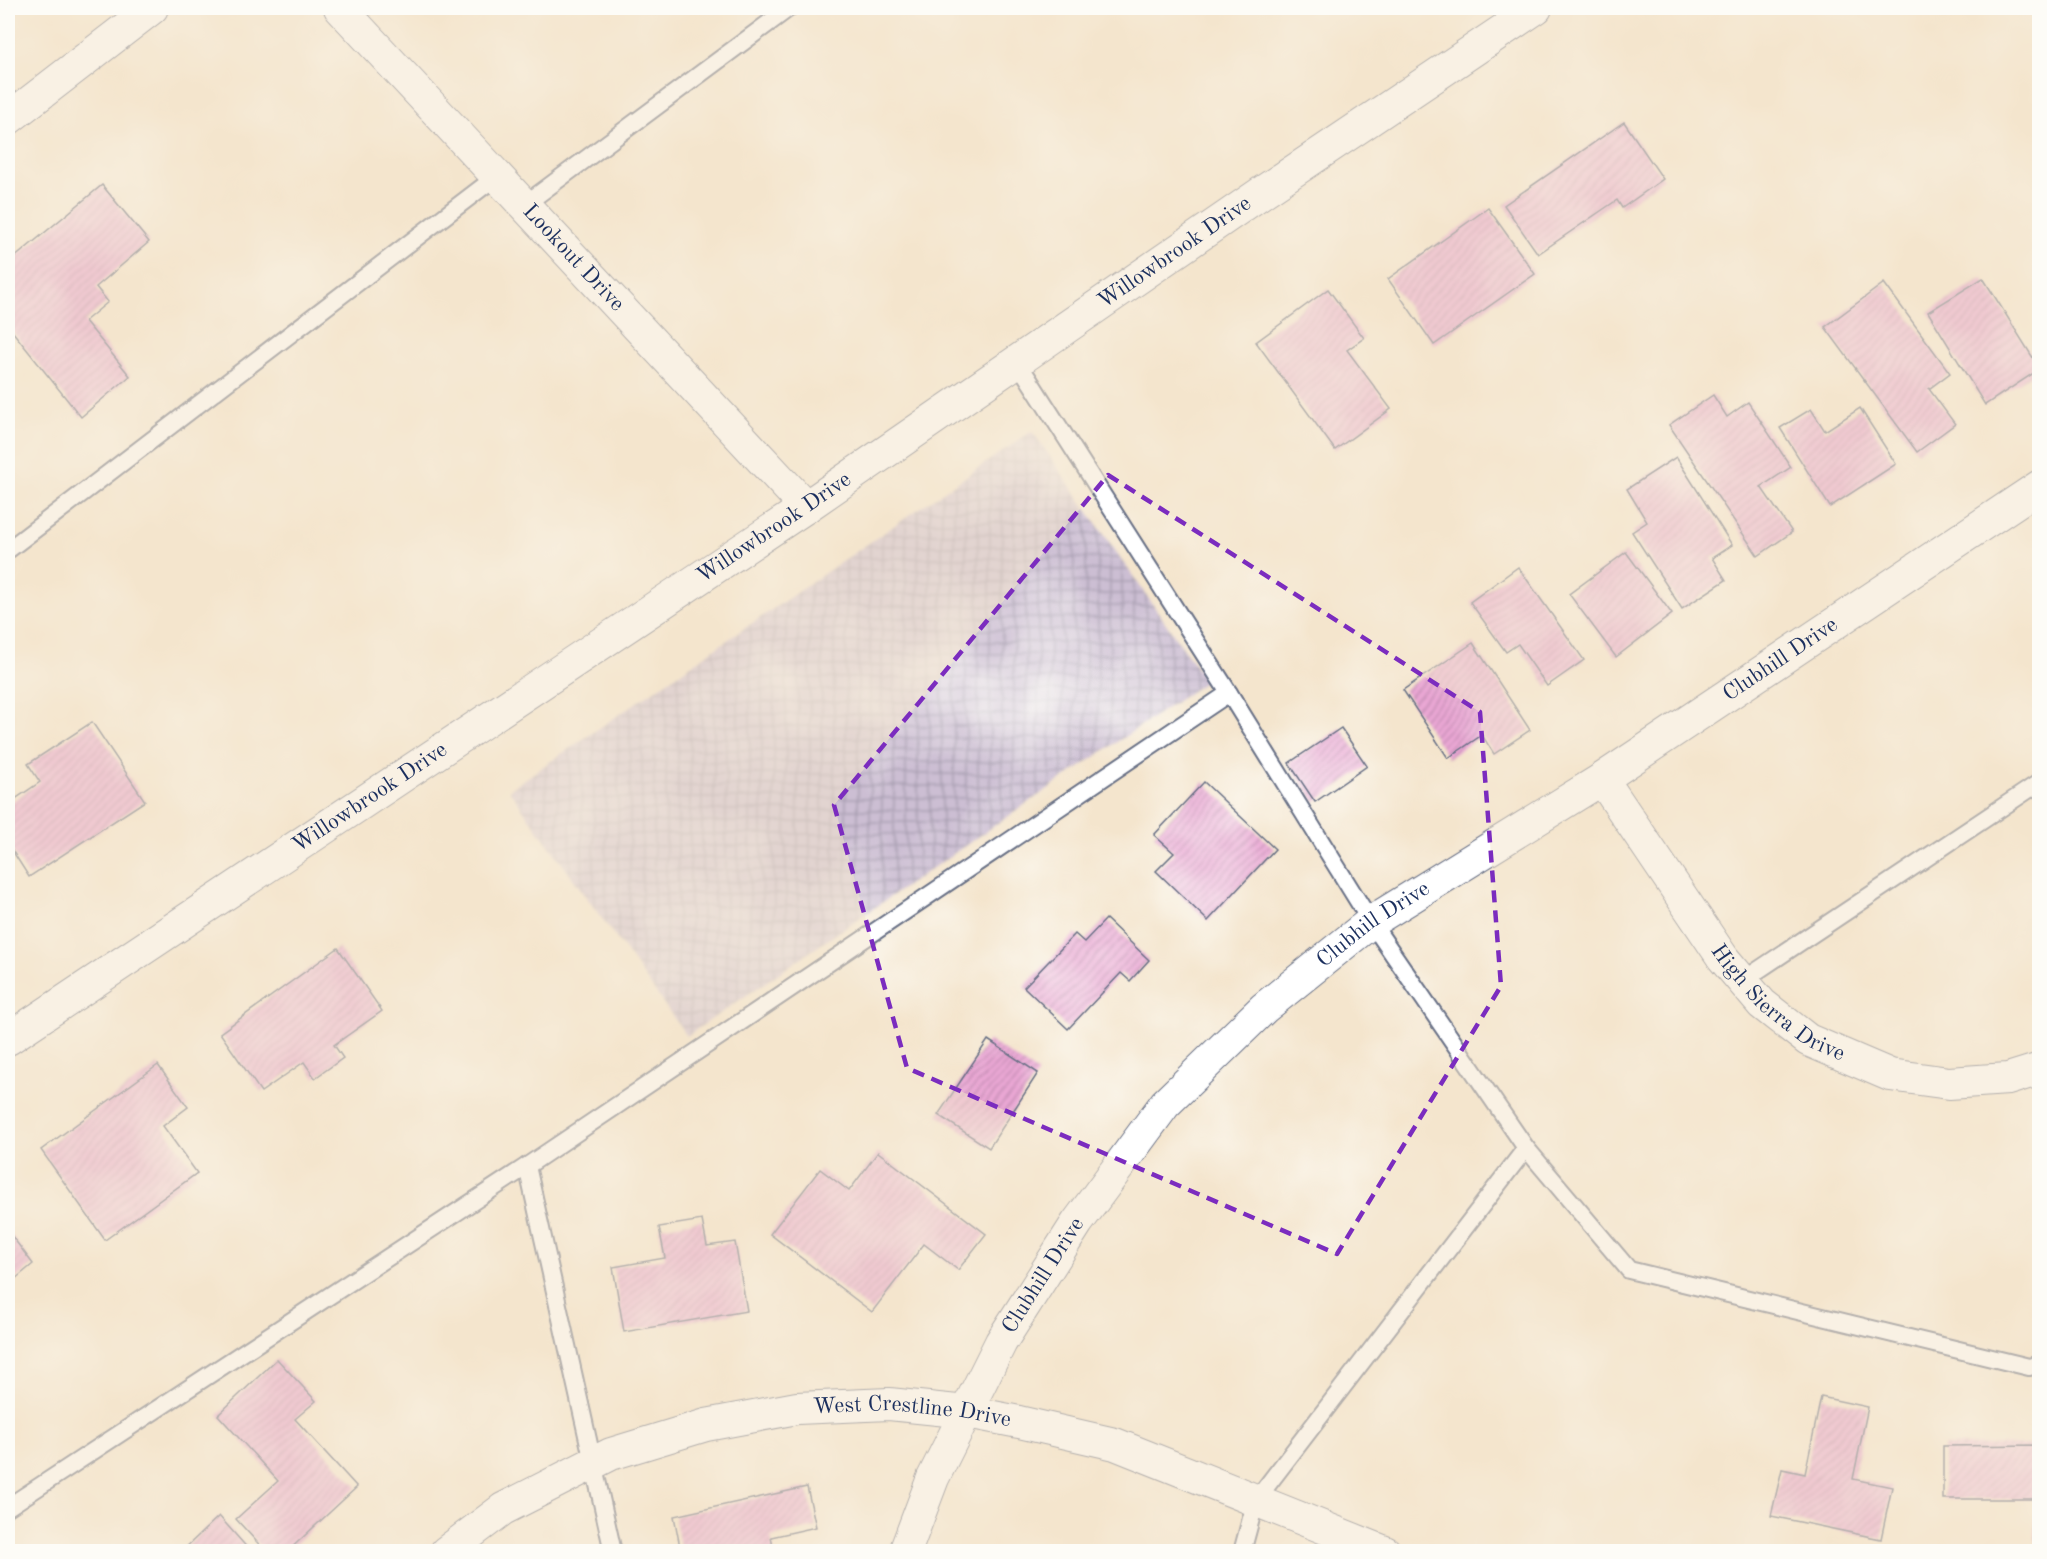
<svg xmlns="http://www.w3.org/2000/svg" width="2047" height="1559" viewBox="0 0 2047 1559" font-family="'Old Standard TT',serif">
<style>
.industrial{fill:url(#industrial-grid)}
.building{fill:url(#building-hatch)}
.lines{fill:none;stroke-linecap:round;stroke-linejoin:round}
.lane-casing{stroke:#676f85;stroke-width:20}
.street-casing{stroke:#676f85;stroke-width:34}
.lane{stroke:#fff;stroke-width:16}
.street{stroke:#fff;stroke-width:32}
.marked{fill:none;stroke:#7b2cbf;stroke-width:4.5;stroke-dasharray:12 8;stroke-linejoin:round}
.labels{text-anchor:middle;dominant-baseline:central;stroke-width:4.5;stroke-linejoin:round;paint-order:stroke}
.street-label{font-size:22px;fill:#1b2f5e;stroke:#fdfcf7}
</style>
<defs>
<pattern id="industrial-grid" width="8" height="8" patternUnits="userSpaceOnUse" patternTransform="scale(1.5)"><rect width="8" height="8" fill="#ccbed3"/><path d="M0 4h8M4 0v8" fill="none" stroke="#a59bae"/></pattern>
<pattern id="building-hatch" width="6" height="6" patternUnits="userSpaceOnUse" patternTransform="scale(1.5)"><rect width="6" height="6" fill="#eaa7d4"/><path d="M-1 1l2-2M0 6l6-6M5 7l2-2" fill="none" stroke="#bd88af"/></pattern>
</defs>
<rect width="100%" height="100%" fill="#fdfcf7"/>
<filter id="ink" filterUnits="userSpaceOnUse"><feTurbulence type="fractalNoise" baseFrequency=".0167" numOctaves="2"/><feDisplacementMap in="SourceGraphic" scale="12" xChannelSelector="R" yChannelSelector="G"/><feConvolveMatrix kernelMatrix="1 2 1 2 8 2 1 2 1" color-interpolation-filters="sRGB"/></filter>
<filter id="wash" filterUnits="userSpaceOnUse"><feTurbulence type="fractalNoise" baseFrequency=".008" numOctaves="4" result="noise"/><feDisplacementMap in="SourceGraphic" scale="24" xChannelSelector="R" yChannelSelector="G"/><feGaussianBlur stdDeviation="1.35" result="paint"/><feColorMatrix in="noise" values="0 0 0 0 0 0 0 0 0 0 0 0 0 0 0 0 0 1.4 0 .05"/><feComposite in="paint" operator="in"/></filter>
<g filter="url(#wash)">
<rect width="100%" height="100%" fill="#f4e5cd"/>
<polygon class="industrial" points="1032,431 1206,681 687,1036 509,790"/>
<g id="blocks">
<g class="building">
<polygon points="1624,122 1663,179 1622,208 1617,200 1538,254 1504,205"/>
<polygon points="102,185 149,242 96,287 108,302 85,321 130,376 81,417 8,326 8,263"/>
<polygon points="1488,208 1535,274 1434,345 1388,279"/>
<polygon points="1983,278 2040,369 1985,405 1928,312"/>
<polygon points="1884,283 1950,373 1929,389 1955,424 1917,452 1825,327"/>
<polygon points="1328,289 1364,338 1347,350 1391,409 1335,450 1256,342"/>
<polygon points="1713,395 1727,417 1748,402 1791,467 1761,487 1792,532 1758,556 1669,425"/>
<polygon points="1860,408 1896,464 1830,507 1780,428 1811,409 1825,431"/>
<polygon points="1676,457 1732,545 1712,558 1726,580 1682,609 1632,532 1647,522 1627,489"/>
<polygon points="1626,552 1672,614 1616,657 1569,594"/>
<polygon points="1518,567 1584,660 1547,686 1518,644 1506,652 1470,602"/>
<polygon points="1473,643 1530,730 1494,754 1482,735 1448,758 1403,690"/>
<polygon points="92,722 145,801 29,877 8,844 8,804 40,782 28,764"/>
<polygon points="1341,728 1367,766 1315,802 1289,763"/>
<polygon points="1204,782 1275,849 1208,921 1156,871 1174,853 1154,835"/>
<polygon points="1106,919 1149,960 1130,981 1121,973 1068,1029 1024,987 1075,934 1084,942"/>
<polygon points="338,948 382,1011 334,1045 343,1058 315,1078 304,1062 261,1092 220,1033"/>
<polygon points="988,1040 1038,1073 989,1148 938,1115"/>
<polygon points="158,1065 188,1107 163,1126 197,1173 105,1240 41,1150"/>
<polygon points="878,1152 986,1234 958,1270 924,1244 872,1312 770,1234 820,1169 849,1191"/>
<polygon points="702,1220 707,1246 735,1242 747,1311 624,1332 613,1267 665,1258 659,1227"/>
<polygon points="8,1231 33,1264 8,1285"/>
<polygon points="277,1359 316,1401 295,1419 357,1487 287,1552 266,1552 236,1519 278,1481 218,1415"/>
<polygon points="1821,1397 1868,1407 1853,1479 1892,1487 1881,1539 1771,1516 1782,1469 1805,1474"/>
<polygon points="2040,1445 2040,1541 2035,1541 2035,1499 1943,1499 1943,1446"/>
<polygon points="807,1487 816,1527 771,1537 774,1552 681,1552 674,1516"/>
<polygon points="219,1516 251,1552 181,1552"/>
</g>
</g>
</g>
<g filter="url(#ink)">
<use href="#blocks" fill-opacity="0" stroke="#676f85" stroke-width="1.5"/>
<g class="lines">
<g class="lane-casing">
<g id="lane">
<polyline points="524,205 789,8"/>
<polyline points="1017,361 1229,693 1371,922 1526,1148 1629,1270 2029,1367 2040,1364"/>
<polyline points="8,550 497,176"/>
<polyline points="1742,981 2040,782"/>
<polyline points="527,1166 613,1552"/>
<polyline points="8,1507 527,1166 1229,693"/>
<polyline points="1242,1552 1256,1500 1526,1148"/>
</g>
</g>
<g class="street-casing">
<g id="street">
<path id="s1" d="M 340,8 L 806,507"/>
<polyline points="8,119 152,8"/>
<path id="s2" d="M 1602,779 L 1723,958 L 1762,1004 L 1808,1040 L 1890,1075 L 1949,1083 L 2008,1079 L 2040,1069"/>
<path id="s3" d="M 8,1039 L 806,507 L 1264,191 L 1536,8"/>
<path id="s4" d="M 446,1552 L 503,1509 L 611,1454 L 706,1425 L 797,1408 L 889,1404 L 967,1412 L 1019,1422 L 1115,1444 L 1385,1552"/>
<path id="s5" d="M 905,1552 L 933,1478 L 1001,1342 L 1077,1223 L 1165,1104 L 1264,1008 L 1371,922 L 1602,779 L 2040,486"/>
</g>
</g>
<use href="#lane" class="lane"/>
<use href="#street" class="street"/>
</g>
</g>
<path d="M0 0H2047V1559H0ZM 1108,475 L 1480,712 L 1501,986 L 1337,1254 L 907,1068 L 834,805 Z" fill="#f4e5cd" fill-opacity=".55" fill-rule="evenodd"/>
<path class="marked" d="M 1108,475 L 1480,712 L 1501,986 L 1337,1254 L 907,1068 L 834,805 Z"/>
<g class="labels">
<g class="street-label">
<text stroke="none"><textPath href="#s3" startOffset="1407">Willowbrook Drive</textPath></text>
<text stroke="none"><textPath href="#s1" startOffset="342">Lookout Drive</textPath></text>
<text stroke="none"><textPath href="#s3" startOffset="921">Willowbrook Drive</textPath></text>
<text stroke="none"><textPath href="#s5" startOffset="1282">Clubhill Drive</textPath></text>
<text stroke="none"><textPath href="#s3" startOffset="435">Willowbrook Drive</textPath></text>
<text stroke="none"><textPath href="#s5" startOffset="796">Clubhill Drive</textPath></text>
<text stroke="none"><textPath href="#s2" startOffset="288">High Sierra Drive</textPath></text>
<text stroke="none"><textPath href="#s5" startOffset="310">Clubhill Drive</textPath></text>
<text stroke="none"><textPath href="#s4" startOffset="500">West Crestline Drive</textPath></text>
</g>
</g>
<rect width="2047" height="1559" fill="none" stroke="#fdfcf7" stroke-width="30"/>
</svg>
